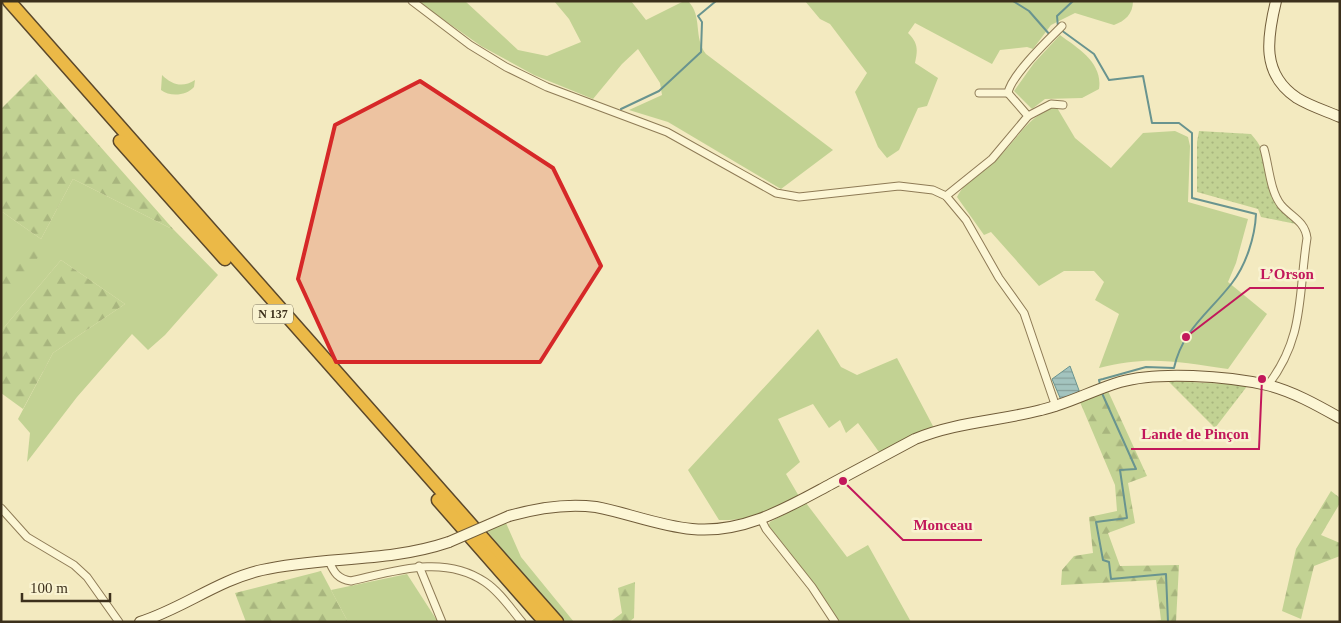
<svg xmlns="http://www.w3.org/2000/svg" width="1341" height="623" viewBox="0 0 1341 623" font-family="'Times New Roman',serif">
<style>
.grass{fill:#c2d293}
.forest{fill:url(#forest-firs)}
.garden{fill:url(#garden-dots)}
.water{fill:url(#water-rules);stroke:#69948f}
.lines{fill:none;stroke-linecap:round;stroke-linejoin:round}
.stream{stroke:#69948f;stroke-width:2}
.street-casing{stroke:#8e7b56;stroke-width:9}
.secondary-casing{stroke:#705c39;stroke-width:12}
.highway-casing{stroke:#5b482b;stroke-width:15}
.street{stroke:#fcf6d5;stroke-width:7}
.secondary{stroke:#fcf6d5;stroke-width:10}
.highway{stroke:#ebb947;stroke-width:12}
.secondary-bridge-casing{stroke:#705c39;stroke-width:12;stroke-linecap:butt}
.secondary-bridge{stroke:#fcf6d5;stroke-width:10}
.marked{fill:#d62828;fill-opacity:0.2;stroke:#d62828;stroke-width:4;stroke-linejoin:round}
.labels{text-anchor:middle;dominant-baseline:central;stroke-width:5;stroke-linejoin:round;paint-order:stroke}
.shield{fill:#f9f3d1;stroke:#756a52;stroke-width:1}
.shield-label{font-size:12px;font-weight:bold;fill:#3c301c}
.leader{fill:none;stroke:#c2185b;stroke-width:2}
.callout-dot{fill:#c2185b;stroke:#f9f3d1;stroke-width:2}
.callout-label{font-size:15px;text-anchor:middle;font-weight:bold;fill:#c2185b;stroke:#f9f3d1;stroke-width:5;stroke-linejoin:round;paint-order:stroke}
</style>
<defs>
<pattern id="forest-firs" width="22" height="20" patternUnits="userSpaceOnUse" patternTransform="scale(1.25)"><rect width="22" height="20" fill="#c2d293"/><path d="M5 1l3.5 6h-7zM16 11l3.5 6h-7z" fill="#a8b57e"/></pattern>
<pattern id="garden-dots" width="8" height="8" patternUnits="userSpaceOnUse" patternTransform="scale(1.25)"><rect width="8" height="8" fill="#c2d293"/><path d="M2 2h.1M6 6h.1" fill="none" stroke="#a8b57e" stroke-width="1.8" stroke-linecap="round"/></pattern>
<pattern id="water-rules" width="6" height="5" patternUnits="userSpaceOnUse" patternTransform="scale(1.25)"><rect width="6" height="5" fill="#a3c4bf"/><path d="M0 2.5h6" fill="none" stroke="#86a09a"/></pattern>
</defs>
<rect width="100%" height="100%" fill="#f3eac0"/>
<g class="grass">
<path d="M 417,1 L 465,1 L 518,50 L 547,56 L 581,42 L 569,19 L 554,1 L 631,1 L 646,20 L 684,1 L 688,1 C 703,16 693,38 706,54 L 833,150 L 781,189 L 668,122 L 629,110 L 662,95 L 660,83 L 638,49 L 622,64 L 593,99 L 534,75 L 481,46 Z"/>
<path d="M 805,1 L 1133,1 C 1133,14 1125,21 1114,25 L 1075,13 L 1051,25 L 1033,49 L 1027,47 L 1000,50 L 992,64 L 915,23 L 908,33 C 918,43 918,49 915,63 L 938,78 L 927,106 L 918,108 L 899,150 L 887,158 L 878,147 L 855,92 L 867,73 L 830,24 L 820,19 Z"/>
<path d="M 1060,35 C 1079,49 1103,63 1099,89 L 1082,98 L 1045,99 L 1032,109 L 1014,91 L 1034,63 Z"/>
<path d="M 162,75 C 172,85 183,88 195,80 L 194,87 C 186,96 170,97 161,90 Z"/>
<path d="M 1056,106 L 1075,138 L 1111,168 L 1143,133 L 1175,131 L 1188,137 L 1190,146 L 1188,202 L 1248,219 L 1236,263 L 1228,282 L 1267,314 L 1228,369 C 1179,362 1147,355 1099,368 L 1119,314 L 1095,300 L 1104,282 L 1094,271 L 1064,271 L 1039,286 L 991,232 L 984,235 L 957,197 C 966,179 985,171 999,157 C 1020,136 1027,117 1056,106 Z"/>
<polygon points="73,179 174,230 218,275 165,335 148,350 132,334 77,397 27,462 30,433 18,419 53,353 125,304 61,260 1,331 1,211 41,239"/>
<path d="M 818,329 L 841,367 L 857,375 L 897,358 L 934,428 L 879,452 L 858,423 L 846,433 L 840,420 L 829,428 L 813,404 L 778,419 L 800,462 L 786,474 L 800,498 C 774,511 748,521 719,520 L 688,470 Z"/>
<polygon points="806,503 847,557 868,545 911,622 838,622 816,586 768,527 770,522"/>
<polygon points="506,523 521,557 574,622 563,622 487,531"/>
<polygon points="407,574 438,622 348,622 331,590"/>
</g>
<g class="forest">
<polygon points="36,74 174,230 73,179 41,239 1,211 1,109"/>
<polygon points="32,239 46,249 1,298 1,281"/>
<polygon points="61,260 125,304 53,353 23,409 1,393 1,331"/>
<polygon points="1108,391 1147,476 1128,483 1135,523 1108,533 1120,566 1179,565 1176,622 1149,622 1161,620 1156,580 1061,585 1062,570 1074,556 1093,553 1089,517 1117,511 1115,485 1080,402"/>
<polygon points="1331,491 1340,498 1340,503 1321,535 1340,543 1340,556 1314,566 1301,619 1282,611 1296,549"/>
<polygon points="321,571 348,622 246,622 235,593"/>
<polygon points="635,582 634,618 629,622 610,622 622,613 618,588"/>
</g>
<g class="garden">
<path d="M 1199,131 L 1251,134 C 1271,156 1263,169 1273,192 C 1278,204 1293,215 1301,225 L 1261,217 L 1258,209 L 1197,192 L 1197,142 Z"/>
<polygon points="1168,381 1248,385 1215,428"/>
</g>
<polygon class="water" points="1070,366 1080,393 1061,400 1052,379"/>
<g class="lines">
<g class="stream">
<polyline points="1013,1 1029,11 1050,35"/>
<polyline points="1058,27 1057,16 1073,1"/>
<path d="M 1061,30 L 1094,54 L 1109,80 L 1143,76 L 1152,123 L 1179,123 L 1192,133 L 1192,198 L 1256,214 C 1255,237 1246,265 1232,283 C 1210,312 1182,330 1174,368 L 1146,367 L 1103,379 L 1099,380 L 1100,384"/>
<polyline points="621,109 659,91 701,52 702,22 698,16 716,1"/>
<polyline points="1101,391 1136,469 1120,470 1127,518 1096,522 1103,560 1109,562 1111,579 1166,574 1168,622"/>
</g>
<g class="street-casing">
<g id="street">
<polyline points="412,1 470,45 506,67 547,87 667,132 776,193 799,197 899,186 933,190 946,196 966,220 999,278 1024,313 1056,407"/>
<polyline points="979,93 1008,93"/>
<path d="M 1008,93 C 1011,75 1049,39 1062,26"/>
<polyline points="1028,116 1051,104 1063,105"/>
<path d="M 1264,149 C 1269,166 1270,191 1281,205 C 1291,217 1305,221 1307,238 C 1298,295 1305,337 1268,385"/>
<polyline points="946,196 992,159 1028,116 1008,93"/>
<polyline points="1,508 27,537 74,565 87,577 119,622"/>
<polyline points="761,519 766,529 812,587 835,622"/>
<path d="M 329,561 C 334,573 338,579 351,581 C 395,571 444,554 485,582 C 500,592 511,609 522,622"/>
<polyline points="419,566 442,622"/>
</g>
</g>
<g class="secondary-casing">
<g id="secondary">
<path d="M 1276,1 C 1267,38 1261,74 1297,98 C 1310,106 1326,111 1340,117"/>
<path d="M 509,516 C 537,508 566,503 596,507 C 628,513 659,526 692,529 C 744,534 788,507 831,484 C 859,469 887,454 915,439 C 956,422 999,421 1041,410 C 1068,404 1093,390 1120,382 C 1158,371 1227,376 1267,385 C 1292,391 1317,405 1340,418"/>
<path d="M 140,622 C 182,609 218,580 262,570 C 324,556 387,563 449,542"/>
</g>
</g>
<g class="highway-casing">
<g id="highway">
<polyline points="9,1 557,622"/>
<polyline points="120,141 225,259"/>
<polyline points="438,500 545,622"/>
</g>
</g>
<use href="#street" class="street"/>
<use href="#secondary" class="secondary"/>
<use href="#highway" class="highway"/>
<g class="secondary-bridge-casing">
<polyline id="secondary-bridge" points="449,542 509,516"/>
</g>
<use href="#secondary-bridge" class="secondary-bridge"/>
</g>
<path class="marked" d="M 420,81 L 553,168 L 601,266 L 540,362 L 336,362 L 298,279 L 335,125 Z"/>
<g class="labels">
<rect class="shield" x="253" y="304.5" width="40" height="19" rx="4"/>
<g class="shield-label">
<text x="273" y="314">N 137</text>
</g>
</g>
<path class="leader" d="M1186 337L1250 288H1324M1262 379L1259 449H1131M843 481L903 540H982"/>
<g class="callout-dot">
<circle cx="1186" cy="337" r="5"/>
<circle cx="1262" cy="379" r="5"/>
<circle cx="843" cy="481" r="5"/>
</g>
<g class="callout-label">
<text x="1287" y="279">L’Orson</text>
<text x="1195" y="439">Lande de Pinçon</text>
<text x="943" y="530">Monceau</text>
</g>
<rect width="1341" height="623" fill="none" stroke="#3c301c" stroke-width="5"/>
<path d="M22 593v8h88v-8" fill="none" stroke="#3c301c" stroke-width="2.5"/>
<text x="30" y="593" font-size="15" fill="#3c301c" stroke="#f9f3d1" stroke-width="4" paint-order="stroke">100 m</text>
</svg>
